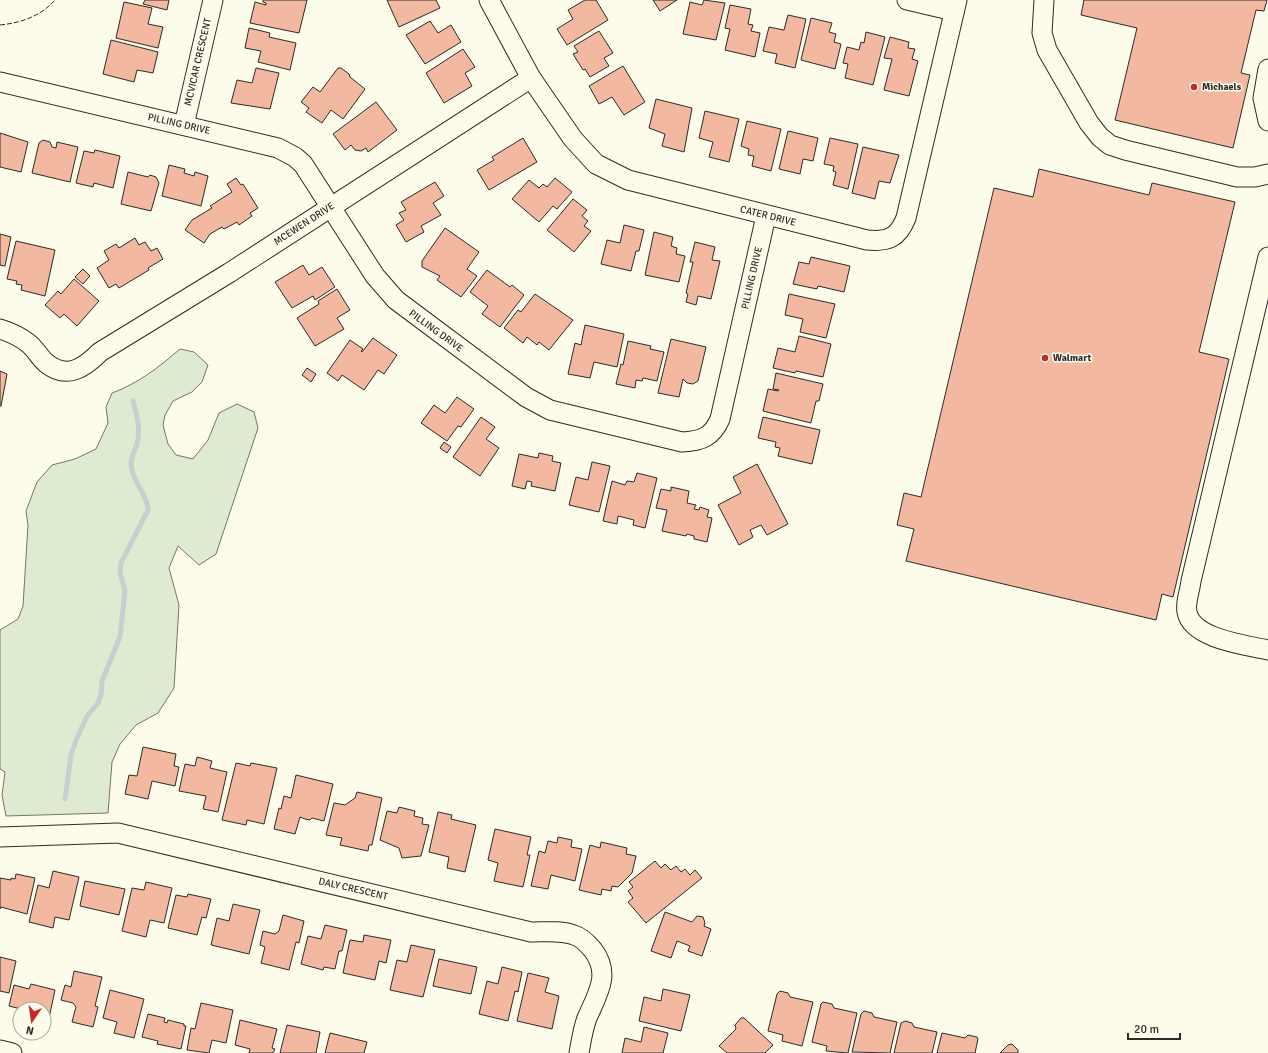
<svg xmlns="http://www.w3.org/2000/svg" width="1268" height="1053" viewBox="0 0 1268 1053" font-family="Signika,sans-serif">
<style>
.green{fill:#deebd1;stroke:#74746e}
.lines{fill:none;stroke-linecap:round;stroke-linejoin:round}
.stream{stroke:#c7d0d0;stroke-width:5}
.building{fill:#f2b8a0;stroke:#2b2b2b}
.minor-casing{stroke:#2b2b2b;stroke-width:21}
.minor{stroke:#fdfbea;stroke-width:19}
.fence{stroke:#2b2b2b;stroke-width:1;stroke-dasharray:5 2;stroke-linecap:butt}
.poi-dot{fill:#c62828;stroke:#fdfbea;stroke-width:1.5}
.labels{text-anchor:middle;dominant-baseline:central;stroke-width:3;stroke-linejoin:round;paint-order:stroke}
.street-label{font-size:10px;fill:#2b2b2b;stroke:#fdfbea}
.poi-label{font-size:10px;font-weight:bold;fill:#2b2b2b;stroke:#fdfbea;text-anchor:start}
</style>
<rect width="100%" height="100%" fill="#fdfbea"/>
<path class="green" d="M 180,349 L 194,352 L 208,365 L 202,382 L 192,392 L 173,401 L 165,415 L 163,425 L 168,444 L 176,455 L 193,459 L 208,440 L 219,413 L 237,404 L 254,412 L 258,428 L 216,554 L 199,565 L 178,546 L 169,568 L 179,605 L 174,688 L 158,713 L 136,725 L 120,744 L 112,762 L 108,813 L 6,816 L 2,795 L 5,772 L 0,769 L 0,630 L 18,619 L 23,606 L 28,525 L 26,511 L 37,482 L 52,465 L 75,459 L 96,449 L 108,423 L 106,407 L 112,393 C 139,383 159,367 180,349 Z"/>
<g class="lines">
<path class="stream" d="M 65,799 L 71,755 L 77,738 L 87,716 L 98,703 L 101,695 L 102,681 L 120,637 L 125,590 L 120,573 L 121,563 L 148,510 C 148,495 131,480 131,464 C 131,456 135,451 137,444 C 141,430 137,415 133,401"/>
</g>
<g class="building">
<polygon points="145,0 169,0 167,10 143,4"/>
<polygon points="263,0 307,0 299,33 250,23 255,2 266,5 266,3 263,2"/>
<polygon points="387,0 436,0 440,8 399,27"/>
<polygon points="585,0 596,0 608,20 567,45 557,29 573,19 568,10"/>
<polygon points="653,0 677,0 660,11"/>
<polygon points="704,0 725,3 716,40 683,34 690,2 702,5"/>
<polygon points="1084,0 1267,0 1264,11 1256,10 1241,73 1250,75 1233,148 1115,120 1137,28 1081,15"/>
<polygon points="124,2 152,8 148,24 163,27 158,48 116,38"/>
<polygon points="730,5 751,9 748,24 753,25 751,31 760,33 755,57 725,50 730,29 725,28"/>
<polygon points="788,15 806,19 795,68 775,63 777,54 763,51 769,27 784,30"/>
<polygon points="811,18 832,23 829,32 836,34 834,42 841,44 835,69 801,60"/>
<polygon points="430,21 438,33 451,25 461,42 425,64 406,35"/>
<polygon points="249,28 270,33 269,37 296,43 290,70 258,62 261,51 245,48"/>
<polygon points="599,31 613,53 604,58 609,66 590,77 585,69 583,70 573,54 578,52 574,46"/>
<polygon points="866,32 885,37 873,85 845,78 848,64 843,63 847,47 859,50 861,42 864,43"/>
<polygon points="890,37 909,42 908,48 915,49 912,59 918,61 909,96 884,90 892,59 884,58"/>
<polygon points="111,40 158,52 153,73 137,70 134,82 103,74"/>
<polygon points="463,49 475,67 465,73 472,86 444,103 426,73"/>
<polygon points="623,66 645,102 624,115 612,97 599,104 589,86"/>
<polygon points="256,68 279,73 270,109 231,103 237,80 252,83"/>
<polygon points="338,68 341,68 349,74 350,77 365,89 343,119 331,110 322,123 306,112 309,108 301,102 313,87 320,92"/>
<polygon points="656,99 692,108 684,152 662,146 665,134 649,128"/>
<polygon points="376,102 397,130 368,152 366,148 361,151 355,150 351,145 345,150 333,134"/>
<polygon points="705,111 739,119 729,162 709,157 713,142 699,138"/>
<polygon points="747,121 781,129 771,171 752,166 754,156 748,155 749,149 741,146"/>
<polygon points="788,131 818,138 813,161 803,159 800,174 779,169"/>
<polygon points="0,133 28,142 21,172 0,167"/>
<polygon points="523,138 537,162 489,190 477,170 494,160 492,157"/>
<polygon points="830,138 858,144 848,189 833,185 836,172 833,171 834,166 824,164"/>
<polygon points="43,140 50,142 52,147 56,148 57,142 78,147 70,182 32,173 39,143"/>
<polygon points="863,147 899,155 890,183 879,181 875,199 852,193"/>
<polygon points="95,150 120,156 113,188 94,183 93,187 76,183 84,151 94,153"/>
<polygon points="169,165 185,169 184,173 194,176 195,172 208,176 201,206 162,196"/>
<polygon points="1039,169 1149,195 1152,183 1235,202 1199,352 1229,359 1173,597 1162,594 1156,620 906,561 914,529 897,525 904,493 921,497 994,188 1033,197"/>
<polygon points="128,172 148,177 150,175 156,177 159,183 151,211 121,204"/>
<polygon points="236,178 241,185 243,184 258,208 250,213 252,216 239,225 237,222 224,229 222,227 210,234 204,243 185,230 192,220 212,208 210,206 232,192 227,184"/>
<polygon points="555,178 572,192 557,209 553,206 539,222 512,199 529,180 539,188 543,184 547,187"/>
<polygon points="435,182 444,196 433,203 441,215 421,226 424,232 406,242 396,225 404,220 399,213 406,210 401,202"/>
<polygon points="573,199 587,210 582,216 588,221 584,226 591,231 574,252 547,230"/>
<polygon points="624,225 644,230 639,251 636,251 631,271 601,264 607,240 620,243"/>
<polygon points="445,228 479,252 467,269 477,276 461,297 437,280 440,276 422,267 422,261"/>
<polygon points="654,232 673,237 671,246 677,248 676,254 685,256 679,282 645,275"/>
<polygon points="0,234 11,237 5,266 0,265"/>
<polygon points="135,238 139,245 145,242 151,251 157,248 163,259 148,268 149,270 119,288 116,284 109,288 97,268 109,260 104,251 116,244 119,248"/>
<polygon points="16,241 55,250 45,296 21,290 22,285 16,284 17,281 7,279"/>
<polygon points="695,242 715,247 712,260 720,261 711,299 698,296 696,305 686,302 688,294 686,293 693,262 690,262"/>
<polygon points="811,257 850,266 844,292 818,286 817,289 793,284 799,262 809,264"/>
<polygon points="303,265 309,275 322,267 335,287 315,300 313,296 292,308 275,282"/>
<polygon points="83,269 90,276 83,284 75,277"/>
<polygon points="487,270 510,287 512,285 524,295 500,327 482,314 488,306 470,292"/>
<polygon points="74,279 99,301 77,326 64,314 60,318 45,305 58,291 61,294"/>
<polygon points="337,289 350,310 337,318 344,329 315,346 297,318 319,304 318,301"/>
<polygon points="535,294 573,320 549,350 539,342 537,345 527,337 523,343 504,328 518,310 521,312"/>
<polygon points="789,294 835,304 826,338 800,332 803,319 785,315"/>
<polygon points="585,325 624,334 617,367 594,362 590,378 568,374 575,343 581,345"/>
<polygon points="799,336 831,344 823,377 796,371 795,373 773,368 778,348 795,352"/>
<polygon points="373,338 397,355 384,374 378,370 364,390 342,375 338,381 327,373 350,340 363,349 361,351 362,352"/>
<polygon points="671,339 706,347 698,381 693,384 687,383 683,379 679,397 658,393"/>
<polygon points="628,341 651,346 650,349 664,352 657,381 643,378 642,381 636,380 635,388 616,384 621,364 623,365"/>
<polygon points="307,368 316,374 311,382 302,375"/>
<polygon points="0,371 7,374 1,406 0,406"/>
<polygon points="776,373 823,384 819,401 816,401 811,423 763,411 768,389 778,391 779,390 773,389"/>
<polygon points="457,397 474,409 461,427 458,426 447,441 421,423 434,405 445,413"/>
<polygon points="481,417 495,427 486,439 499,448 480,476 453,457"/>
<polygon points="763,417 820,430 812,464 778,456 780,448 775,447 776,442 758,438"/>
<polygon points="444,442 451,447 447,453 440,448"/>
<polygon points="539,453 553,456 552,461 561,463 555,491 531,486 532,482 527,481 525,489 512,486 519,454 538,458"/>
<polygon points="592,462 610,466 599,512 569,505 576,477 588,480"/>
<polygon points="757,464 788,524 767,535 761,525 750,530 753,537 739,545 718,505 741,493 733,477"/>
<polygon points="637,473 657,478 645,528 633,525 634,520 618,516 617,524 603,521 612,481 625,485 627,481 634,482"/>
<polygon points="671,487 689,491 687,503 696,505 694,509 699,510 700,507 709,510 707,517 712,518 707,542 694,539 694,536 687,534 686,536 662,531 667,510 656,508 661,489 671,491"/>
<polygon points="143,747 176,754 174,766 179,767 175,786 152,781 148,799 125,794 129,775 137,776"/>
<polygon points="197,757 212,761 210,768 227,772 218,812 203,809 206,796 179,791 185,764 195,766"/>
<polygon points="236,763 250,766 251,763 277,768 264,824 247,820 246,825 222,820"/>
<polygon points="296,775 333,784 324,821 312,818 310,820 305,819 300,817 295,834 274,829 279,808 281,809 284,796 291,798"/>
<polygon points="357,792 382,798 372,845 369,845 368,851 340,845 342,838 326,835 334,803 345,805 355,798"/>
<polygon points="399,807 415,811 414,816 423,818 422,824 429,825 421,856 402,858 399,848 380,840 387,811 397,813"/>
<polygon points="438,812 452,815 451,819 476,825 465,872 447,868 449,857 429,852"/>
<polygon points="495,829 531,837 527,855 530,855 523,887 494,881 498,863 488,860"/>
<polygon points="558,837 572,840 571,847 582,849 575,881 551,875 548,889 531,886 539,851 545,853 548,841 557,843"/>
<polygon points="601,842 627,848 626,854 636,856 632,873 618,887 612,886 611,891 602,889 601,895 579,890 590,845 600,848"/>
<polygon points="655,861 661,868 665,864 671,870 676,866 681,872 685,869 690,875 695,870 702,878 646,923 628,902 633,898 628,891 633,887 629,882"/>
<polygon points="53,871 79,877 69,920 55,917 53,928 29,922 38,885 49,888"/>
<polygon points="16,874 35,878 27,914 1,907 0,909 0,878 11,880 11,878 15,879"/>
<polygon points="85,881 125,889 119,915 80,906"/>
<polygon points="146,882 172,888 164,923 150,920 146,937 122,931 132,888 144,890"/>
<polygon points="188,894 211,899 206,918 202,917 197,935 168,928 176,895 187,897"/>
<polygon points="233,904 260,910 249,954 211,945 217,918 229,921"/>
<polygon points="665,912 692,922 697,916 703,917 705,923 704,926 711,929 702,956 688,951 690,946 677,941 671,958 651,951"/>
<polygon points="283,915 304,921 299,943 296,942 289,970 261,963 265,947 260,945 263,931 275,934 279,931"/>
<polygon points="325,925 347,930 342,951 339,951 335,969 324,967 323,970 301,964 308,936 321,939"/>
<polygon points="364,935 391,940 386,963 379,961 375,980 343,973 350,940 363,942"/>
<polygon points="411,945 435,950 423,997 390,990 397,960 407,962"/>
<polygon points="0,957 16,961 9,993 0,991"/>
<polygon points="439,959 477,967 471,994 433,986"/>
<polygon points="502,967 522,972 518,992 515,991 508,1021 479,1014 487,981 498,984"/>
<polygon points="74,971 102,977 95,1006 98,1007 93,1027 72,1022 76,1007 73,1003 61,1000 65,985 71,987"/>
<polygon points="528,973 549,978 545,992 559,996 552,1029 517,1021"/>
<polygon points="31,984 55,990 49,1018 44,1017 44,1009 21,1009 9,1006 14,985 29,989"/>
<polygon points="663,989 690,995 681,1031 639,1021 644,997 661,1001"/>
<polygon points="110,990 144,999 134,1038 114,1033 117,1022 103,1018"/>
<polygon points="780,991 788,993 790,997 813,1002 802,1046 782,1041 783,1035 768,1031 777,994"/>
<polygon points="823,1002 832,1004 834,1008 857,1013 848,1053 826,1051 827,1046 812,1042 821,1004"/>
<polygon points="201,1003 233,1010 226,1043 212,1040 209,1053 187,1050 191,1028 195,1029"/>
<polygon points="864,1011 872,1013 874,1017 897,1022 890,1053 852,1052 861,1014"/>
<polygon points="148,1014 165,1018 164,1022 167,1023 168,1020 184,1024 184,1026 186,1026 181,1049 157,1044 158,1041 142,1037"/>
<polygon points="741,1018 744,1018 773,1045 765,1053 727,1053 719,1046 736,1029 735,1025"/>
<polygon points="240,1020 277,1029 272,1048 275,1049 273,1053 249,1053 250,1049 235,1045"/>
<polygon points="905,1021 912,1023 914,1027 937,1032 932,1053 894,1053 901,1023"/>
<polygon points="287,1025 320,1032 316,1053 280,1053"/>
<polygon points="644,1027 668,1033 663,1053 622,1053 625,1038 641,1042"/>
<polygon points="330,1033 367,1042 364,1053 325,1053"/>
<polygon points="942,1033 965,1038 968,1035 977,1037 978,1039 975,1053 937,1053"/>
<polygon points="1012,1044 1018,1050 1018,1053 1000,1053 1008,1045"/>
</g>
<g class="lines">
<g class="minor-casing">
<g id="minor">
<path d="M 489,0 L 531,78 L 573,139 L 596,164 L 628,180 L 867,240 C 888,242 898,238 906,218 L 957,0"/>
<polyline points="907,0 954,11"/>
<polyline points="1044,0 1042,33 1047,50 1089,123 1100,137 1110,145 1125,150 1237,177 1255,177 1268,174"/>
<polyline points="1268,69 1263,98 1268,121"/>
<path d="M 0,82 L 278,148 L 295,157 L 303,164 L 375,276 L 396,300 L 526,397 L 550,410 L 682,442 C 702,441 712,437 720,419 L 766,216"/>
<polyline points="184,125 213,0"/>
<path d="M 1268,257 L 1191,581 C 1190,591 1185,602 1187,612 C 1192,639 1246,645 1268,650"/>
<path d="M 0,329 C 10,332 19,336 28,343 C 35,348 39,357 46,363 C 67,380 84,368 100,352 L 229,273 L 531,78"/>
<path d="M 0,837 L 118,833 L 531,932 C 544,932 561,930 574,935 C 581,937 588,944 593,950 C 611,974 598,993 587,1018 C 583,1028 581,1042 579,1053"/>
<polyline points="0,1050 12,1053"/>
</g>
</g>
<use href="#minor" class="minor"/>
<path class="fence" d="M 0,25 C 21,23 41,16 55,0"/>
</g>
<g class="poi-dot">
<circle cx="1194" cy="87" r="4"/>
<circle cx="1045" cy="358" r="4"/>
</g>
<g class="labels">
<g class="street-label">
<text transform="translate(198 62) rotate(-77)">MCVICAR CRESCENT</text>
<text transform="translate(179 124) rotate(13)">PILLING DRIVE</text>
<text transform="translate(768 216) rotate(14)">CATER DRIVE</text>
<text transform="translate(304 224) rotate(-33)">MCEWEN DRIVE</text>
<text transform="translate(752 278) rotate(-77)">PILLING DRIVE</text>
<text transform="translate(436 331) rotate(36)">PILLING DRIVE</text>
<text transform="translate(353 889) rotate(13)">DALY CRESCENT</text>
</g>
<g class="poi-label">
<text x="1202" y="87">Michaels</text>
<text x="1053" y="358">Walmart</text>
</g>
</g>
<g transform="translate(32 1021) rotate(193)"><circle r="19" fill="#fdfbea" stroke="#a9a89e"/>
<path d="M0-3L7 15L0 10L-7 15Z" fill="#c62828"/>
<text y="-6" font-size="11" font-weight="bold" text-anchor="middle" fill="#2b2b2b">N</text>
</g>
<path d="M1128 1033v6h52v-6" fill="none" stroke="#2b2b2b" stroke-width="2"/>
<text x="1134" y="1033" font-size="12" fill="#2b2b2b" stroke="#fdfbea" stroke-width="3" paint-order="stroke">20 m</text>
</svg>
